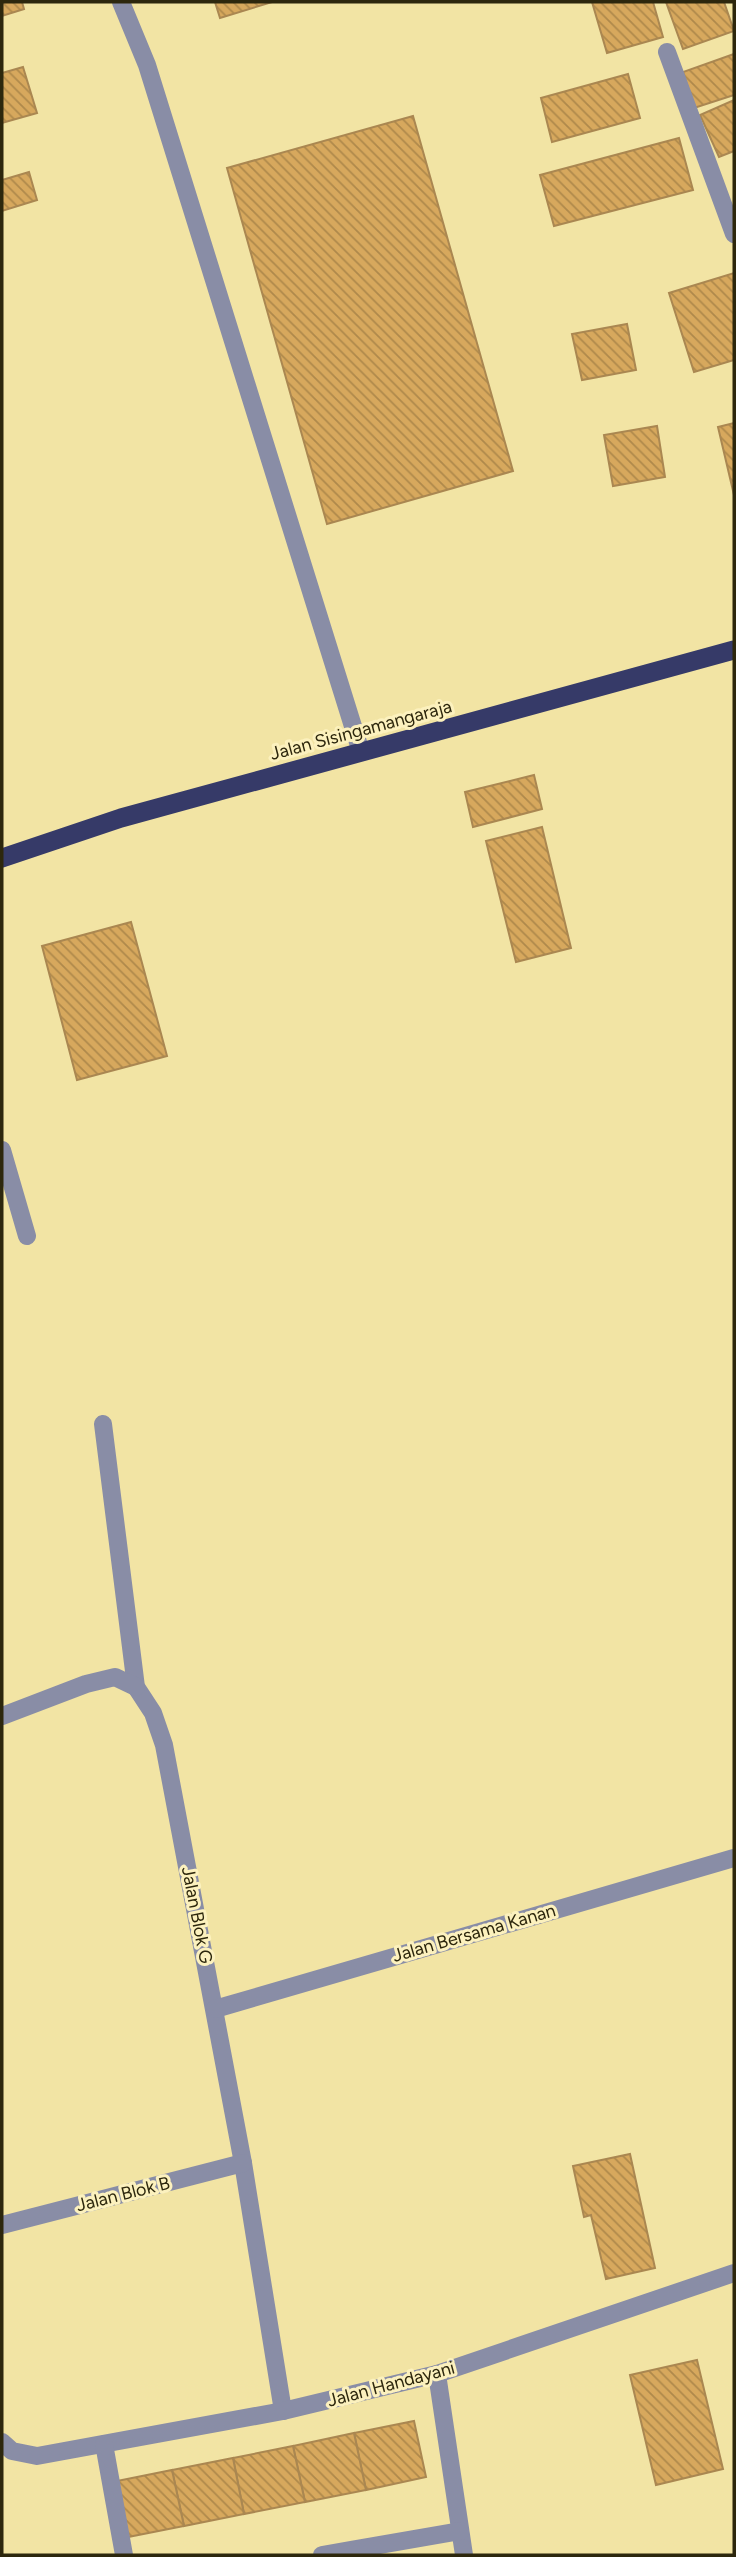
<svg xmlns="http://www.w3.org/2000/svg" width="736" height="2557" viewBox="0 0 736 2557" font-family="Figtree,sans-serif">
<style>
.building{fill:url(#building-back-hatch);stroke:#aa8751;stroke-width:2}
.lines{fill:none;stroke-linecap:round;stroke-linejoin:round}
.minor{stroke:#898da6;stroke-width:18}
.trunk{stroke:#363a68;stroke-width:19}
.labels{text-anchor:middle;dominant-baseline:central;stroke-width:6;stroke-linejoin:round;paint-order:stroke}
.street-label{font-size:18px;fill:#2d270d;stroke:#fcf1be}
</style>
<defs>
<pattern id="building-back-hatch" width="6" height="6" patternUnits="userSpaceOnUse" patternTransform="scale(1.75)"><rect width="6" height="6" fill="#d7a85d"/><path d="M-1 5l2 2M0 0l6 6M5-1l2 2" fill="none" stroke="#af894b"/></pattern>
</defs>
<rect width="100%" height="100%" fill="#f2e4a4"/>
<g class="building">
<polygon points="2,2 22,2 24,9 2,16"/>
<polygon points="215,2 272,2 220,18"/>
<polygon points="592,2 653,2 663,37 607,53"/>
<polygon points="666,2 724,2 734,31 683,49"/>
<polygon points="734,54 734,95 694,108 683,72"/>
<polygon points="23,67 37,113 2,123 2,73"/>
<polygon points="628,74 640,118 552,142 541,98"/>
<polygon points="734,100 734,151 719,157 700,115"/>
<polygon points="413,116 513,471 327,524 227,168"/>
<polygon points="679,138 693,190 554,226 540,175"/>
<polygon points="29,172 37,200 2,211 2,180"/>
<polygon points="734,273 734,360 694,372 669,293"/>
<polygon points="627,324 636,370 582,380 572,334"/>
<polygon points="734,423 734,495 718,427"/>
<polygon points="657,426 665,477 613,486 604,435"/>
<polygon points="534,775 542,809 473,827 465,792"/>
<polygon points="542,827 571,948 516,962 486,841"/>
<polygon points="131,922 167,1056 77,1080 42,946"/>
<polygon points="630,2154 655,2268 606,2279 591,2215 584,2217 573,2166"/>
<polygon points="697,2360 723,2469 656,2485 630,2375"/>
<polygon points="414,2421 426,2477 366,2490 354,2433"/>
<polygon points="354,2433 366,2490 305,2502 293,2446"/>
<polygon points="293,2446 305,2502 244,2514 233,2458"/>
<polygon points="233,2458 244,2514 184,2526 172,2470"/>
<polygon points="172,2470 184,2526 123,2538 112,2482"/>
</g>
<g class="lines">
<g class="minor">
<polyline points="121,2 147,65 361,752"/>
<polyline points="667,52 734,234"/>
<polyline points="2,1150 27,1236"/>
<polyline points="103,1424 136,1687 153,1713 164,1745 243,2163 283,2411"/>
<polyline points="2,1716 86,1684 115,1677 136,1687"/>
<polyline points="215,2009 734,1858"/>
<polyline points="2,2225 243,2163"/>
<polyline points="437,2374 464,2555"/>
<polyline points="2,2442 12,2451 37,2456 283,2411 437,2374 734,2273"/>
<polyline points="104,2444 124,2555"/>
<polyline points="322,2555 460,2531"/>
</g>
<polyline class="trunk" points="2,858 121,818 734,650"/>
</g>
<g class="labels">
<g class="street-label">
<text transform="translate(361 730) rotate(-15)">Jalan Sisingamangaraja</text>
<text transform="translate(197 1915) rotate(79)">Jalan Blok G</text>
<text transform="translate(474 1933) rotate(-16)">Jalan Bersama Kanan</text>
<text transform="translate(123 2194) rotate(-14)">Jalan Blok B</text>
<text transform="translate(391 2384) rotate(-15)">Jalan Handayani</text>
</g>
</g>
<rect width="736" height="2557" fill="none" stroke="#2d270d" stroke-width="7"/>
</svg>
